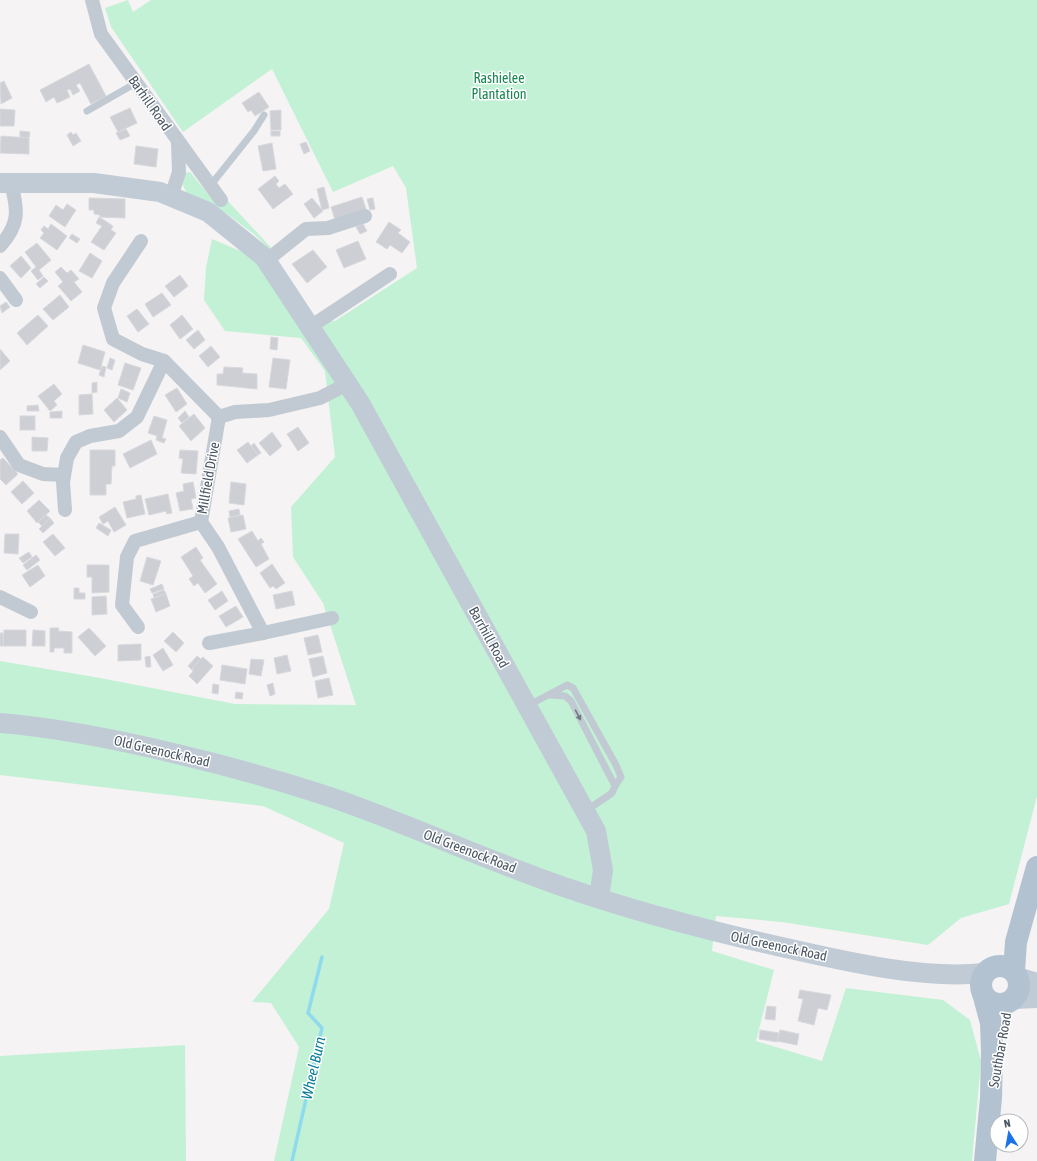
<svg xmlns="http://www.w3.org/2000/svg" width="1037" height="1161" viewBox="0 0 1037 1161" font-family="'Asap Condensed',sans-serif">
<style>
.green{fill:#c3f1d5}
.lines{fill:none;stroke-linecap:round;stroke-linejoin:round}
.stream{stroke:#90daee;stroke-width:3.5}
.building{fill:#cdcfd5;stroke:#d7d9de}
.lane{stroke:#c1cad2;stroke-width:7}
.street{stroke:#c1cad2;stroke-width:14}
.secondary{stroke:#c1cbd6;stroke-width:20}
.primary{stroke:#b3c2d1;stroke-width:22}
.oneway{fill:#6e7983}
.labels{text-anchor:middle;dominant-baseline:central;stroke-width:3;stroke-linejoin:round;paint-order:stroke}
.park-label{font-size:14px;fill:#17864f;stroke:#fff}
.street-label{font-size:14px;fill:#4a5661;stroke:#fff}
.water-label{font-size:15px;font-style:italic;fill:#0c7c9b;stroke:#fff}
</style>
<rect width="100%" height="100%" fill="#f5f3f3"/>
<g class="green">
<polygon points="128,0 133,12 151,0 1037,0 1037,796 1009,904 961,918 928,945 782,922 716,916 712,951 774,970 756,1041 822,1061 846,988 943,1000 970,1020 981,1061 972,1161 274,1161 299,1047 271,1003 252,1002 329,909 344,843 263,806 0,775 0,661 100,678 235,704 356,705 323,603 293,557 291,507 335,457 325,371 301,338 225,331 204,300 206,268 212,239 257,258 295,315 335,321 417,268 406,188 393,166 333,192 272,69 183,132 111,27 105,8"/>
<polygon points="190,172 217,205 225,198 274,251 273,253 254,234 227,214 187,194 182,183 184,173"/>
<polygon points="185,1045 186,1161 0,1161 0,1056"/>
</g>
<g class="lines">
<polyline class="stream" points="292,1161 322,1028 308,1013 322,957"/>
</g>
<g class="building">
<polygon points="89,64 106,96 91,104 80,83 76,85 80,91 73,95 70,89 67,90 70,97 57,103 54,97 46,102 40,90"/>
<polygon points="4,81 12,98 1,104 0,83"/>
<polygon points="259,92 269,107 255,116 251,110 248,112 242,103"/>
<polygon points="130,108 137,123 118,132 110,117"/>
<polygon points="0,109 15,110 14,126 0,126"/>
<polygon points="281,110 281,130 271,130 270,111"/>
<polygon points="126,129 130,136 120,140 116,133"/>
<polygon points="20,131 30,132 29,138 20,137"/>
<rect x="271" y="131" width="9" height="5"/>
<polygon points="71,132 73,135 76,133 81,141 73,146 67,135"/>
<polygon points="1,136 29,138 29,154 0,153"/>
<polygon points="306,142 310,151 304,154 300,144"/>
<polygon points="272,143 276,169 263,171 258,146"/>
<polygon points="136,146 158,149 156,167 134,164"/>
<polygon points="275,176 279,181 276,184 279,188 285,184 293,194 273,209 258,189"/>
<polygon points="324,187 329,208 322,210 317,189"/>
<polygon points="362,197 367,212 336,223 331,207"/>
<polygon points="89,198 125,199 125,218 100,217 100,215 94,214 94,210 89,210"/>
<polygon points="312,198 323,211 314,218 304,204"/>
<polygon points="373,198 375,209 370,210 367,199"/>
<polygon points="67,204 76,210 65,227 49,216 56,205 63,210"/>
<polygon points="99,217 113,226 111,230 116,233 104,250 91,242 102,226 96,223"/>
<polygon points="389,222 401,230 398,233 410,242 402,253 390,245 387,249 376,242"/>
<polygon points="51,224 67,236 57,250 40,238 44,233 41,230 44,226 48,229"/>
<polygon points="363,224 367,231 360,234 356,227"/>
<polygon points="72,234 80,239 77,243 69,238"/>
<polygon points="358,241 366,259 344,268 336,250"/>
<polygon points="37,243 51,260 39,270 43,276 38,280 31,271 36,267 25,252"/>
<polygon points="313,250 327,267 307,283 292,264"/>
<polygon points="90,253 102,261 92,278 79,271"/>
<polygon points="21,256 31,268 21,278 10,266"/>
<polygon points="61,267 67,273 71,270 79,279 74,282 82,292 71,301 58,286 63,282 55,272"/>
<polygon points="180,275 188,286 174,297 165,286"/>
<polygon points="44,277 48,281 40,288 36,284"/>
<polygon points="162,293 171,305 153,317 145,304"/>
<polygon points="60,295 69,307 53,320 43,309"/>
<polygon points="6,302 10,307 2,313 0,306"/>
<polygon points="137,309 149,324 138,332 127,316"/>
<polygon points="38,315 48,326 27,345 17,333"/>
<polygon points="182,315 193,329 180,339 170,325"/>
<polygon points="198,330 205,340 194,349 186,340"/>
<polygon points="271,337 278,338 277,350 270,349"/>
<polygon points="83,345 105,352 100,370 78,363"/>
<polygon points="211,346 220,357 208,367 199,356"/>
<polygon points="0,349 10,361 0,370"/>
<polygon points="110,358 115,360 112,370 107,368"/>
<polygon points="273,358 290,360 286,389 269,387"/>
<polygon points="125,363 141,368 133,390 118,385"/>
<polygon points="102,366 106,367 104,377 99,375"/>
<polygon points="224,367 243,368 242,373 257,374 257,389 217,385 217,374 223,374"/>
<polygon points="97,382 97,392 92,393 92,383"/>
<polygon points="54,384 62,394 54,401 57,405 50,411 38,396"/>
<polygon points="177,388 187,404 176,412 165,395"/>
<polygon points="121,389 130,393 127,402 118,398"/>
<polygon points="92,394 93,414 79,415 79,395"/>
<polygon points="117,398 127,410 114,422 104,410"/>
<polygon points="38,405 39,411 27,411 27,406"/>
<polygon points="62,411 62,418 50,418 50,412"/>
<polygon points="185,411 189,417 182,423 178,418"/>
<polygon points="194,414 205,428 191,441 179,426"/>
<rect x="20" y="416" width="15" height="14"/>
<polygon points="154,416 167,420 162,438 166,439 164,443 156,440 157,436 148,433"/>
<polygon points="298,427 309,443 298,451 287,434"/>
<polygon points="272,432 282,446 270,456 259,443"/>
<polygon points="32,437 48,438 47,451 32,451"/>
<polygon points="151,440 157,454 130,468 123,454"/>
<polygon points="248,442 258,455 247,463 237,450"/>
<polygon points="254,443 261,453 258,455 251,446"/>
<polygon points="90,450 115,450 115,466 112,466 111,484 106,484 106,495 90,495"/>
<polygon points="180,450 198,451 196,474 181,473 183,459 179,458"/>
<polygon points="3,458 18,474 6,485 0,479 0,460"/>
<polygon points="23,481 34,493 22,504 11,492"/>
<polygon points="193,482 196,498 191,499 193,509 180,511 176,493 184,491 183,484"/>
<polygon points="231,482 246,484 244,505 229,503"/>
<polygon points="168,494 172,513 167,514 166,511 149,515 145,499"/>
<polygon points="141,495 145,514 127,518 123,502 136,499 136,496"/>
<polygon points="39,500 50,511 37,523 27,511"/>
<polygon points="115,507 126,525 114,532 108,521 103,524 99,517"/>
<polygon points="239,509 240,515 230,517 229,511"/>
<polygon points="46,515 50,518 42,526 38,522"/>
<polygon points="243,515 246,529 231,532 228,518"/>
<polygon points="50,518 54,523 43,533 39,529"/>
<polygon points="99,523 111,530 108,536 96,528"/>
<polygon points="252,531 258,541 261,538 264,542 261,544 269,559 256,567 238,539"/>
<polygon points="5,534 19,534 18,554 4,553"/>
<polygon points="53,534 65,548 55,556 43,542"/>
<polygon points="196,547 203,558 200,560 217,584 205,593 198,583 194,586 189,579 193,576 181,557"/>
<polygon points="29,552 32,557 23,563 19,558"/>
<polygon points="36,555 40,560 27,570 23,565"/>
<polygon points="147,557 161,561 153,585 140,581"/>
<polygon points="272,564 285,583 276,589 273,586 270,588 260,573"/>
<polygon points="38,565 45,576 30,587 22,575"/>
<polygon points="87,565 109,565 109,592 92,593 92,577 87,577"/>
<polygon points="162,584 164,589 152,593 150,589"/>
<polygon points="74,588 79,588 79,593 85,593 85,599 74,599"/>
<polygon points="164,590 166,594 154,598 153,594"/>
<polygon points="222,591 228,601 215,610 208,600"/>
<polygon points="292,591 295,605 276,609 273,595"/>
<polygon points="166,594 170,606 156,612 151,599"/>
<polygon points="106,596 107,614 92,615 92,597"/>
<polygon points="236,606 243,617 226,627 219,616"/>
<polygon points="50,628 59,628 58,631 72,632 72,653 64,653 64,648 54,648 54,652 50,652"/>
<polygon points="89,628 106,646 95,656 78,637"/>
<polygon points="4,630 26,630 26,646 3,646"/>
<polygon points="33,630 45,631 45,646 32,646"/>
<polygon points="173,632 184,643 176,652 164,641"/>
<rect x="0" y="633" width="3" height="13"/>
<polygon points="318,635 322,652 308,655 304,638"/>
<polygon points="141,644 141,660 118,661 118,645"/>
<polygon points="163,648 173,665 163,671 153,655"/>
<polygon points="287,655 291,671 277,674 274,658"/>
<polygon points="150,656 151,667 146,667 145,657"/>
<polygon points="197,656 201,659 192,668 193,671 188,666"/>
<polygon points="323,656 327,673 313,677 309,659"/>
<polygon points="203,657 213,666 197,684 189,676 194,670 192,668"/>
<polygon points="251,659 264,660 261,676 249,674"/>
<polygon points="222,665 247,669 245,684 220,680"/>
<polygon points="329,678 333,695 318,698 315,681"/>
<polygon points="273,683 275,694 270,696 267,685"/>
<polygon points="213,684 219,685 218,694 212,693"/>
<polygon points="236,692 243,693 242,699 235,698"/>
<polygon points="800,990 831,995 827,1010 818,1008 814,1025 798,1021 803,999 798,998"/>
<polygon points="767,1006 776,1007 775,1020 765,1019"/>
<polygon points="760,1030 779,1033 777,1042 759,1039"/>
<polygon points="780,1030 799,1034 797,1045 777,1041"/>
</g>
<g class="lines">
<g class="lane">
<polyline points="87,111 136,83"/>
<polyline points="210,186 254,131 264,115"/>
<polyline points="529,705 567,685 573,688 616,765 621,777 615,786 571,701 565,696 550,695"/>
<polyline points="587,810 612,793 615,786"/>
</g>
<g class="street">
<polyline points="92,0 101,34 221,200"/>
<polyline points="171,197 179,172 178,143"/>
<polyline points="141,241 113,283 104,308 113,339 142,354 164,361 219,417"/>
<path d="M 0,246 C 20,224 18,210 11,183"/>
<polyline points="266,261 306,229 328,228 365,216"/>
<polyline points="0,278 16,300"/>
<polyline points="310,327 390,274"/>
<polyline points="219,417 201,522 218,547 263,633 332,618"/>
<polyline points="219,417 235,412 269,410 320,398 347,384"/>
<polyline points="0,437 19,465 43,474 64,475"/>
<polyline points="65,510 63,482 67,458 76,442 90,436 119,431 137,417 164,361"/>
<polyline points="0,597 31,612"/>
<polyline points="138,627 122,605 127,557 135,541 201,522"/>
<polyline points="209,643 263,633"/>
</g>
<g class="secondary">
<polyline points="0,183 94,183 160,192 208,212 264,257 360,403 596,831 603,870 599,898"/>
<path d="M 0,723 C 60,728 119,740 177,754 C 228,766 279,780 330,797 C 409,824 485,860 564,887 C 633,911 706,930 777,946 C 839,960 921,980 984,973"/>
<polyline points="1017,977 1037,983"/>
<polyline points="1013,999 1037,998"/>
</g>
<g class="primary">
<circle cx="1000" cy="985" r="19"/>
<polyline points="1014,971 1016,942 1037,867"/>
<polyline points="984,997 991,1023 992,1051 991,1098 985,1161"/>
</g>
</g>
<defs><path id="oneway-solid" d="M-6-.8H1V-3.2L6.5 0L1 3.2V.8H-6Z"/></defs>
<use class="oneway" href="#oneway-solid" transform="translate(578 715) rotate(62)"/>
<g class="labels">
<g class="park-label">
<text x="499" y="78">Rashielee<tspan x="499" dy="16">Plantation</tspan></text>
</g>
<g class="street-label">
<text transform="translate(150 103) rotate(55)">Barhill Road</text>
<text transform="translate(208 478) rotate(-80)">Millfield Drive</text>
<text transform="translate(489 637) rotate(61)">Barrhill Road</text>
<text transform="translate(162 751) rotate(13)">Old Greenock Road</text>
<text transform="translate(470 851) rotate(21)">Old Greenock Road</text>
<text transform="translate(779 946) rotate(12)">Old Greenock Road</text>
<text transform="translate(1000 1050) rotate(-80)">Southbar Road</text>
</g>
<g class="water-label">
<text transform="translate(313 1068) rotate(-77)">Wheel Burn</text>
</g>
</g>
<g transform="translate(1009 1133) rotate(349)"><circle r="19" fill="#ffffff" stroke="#b7bbc0"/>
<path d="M0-3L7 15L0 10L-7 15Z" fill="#1a73e8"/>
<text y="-6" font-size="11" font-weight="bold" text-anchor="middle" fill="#4a5661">N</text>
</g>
</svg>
